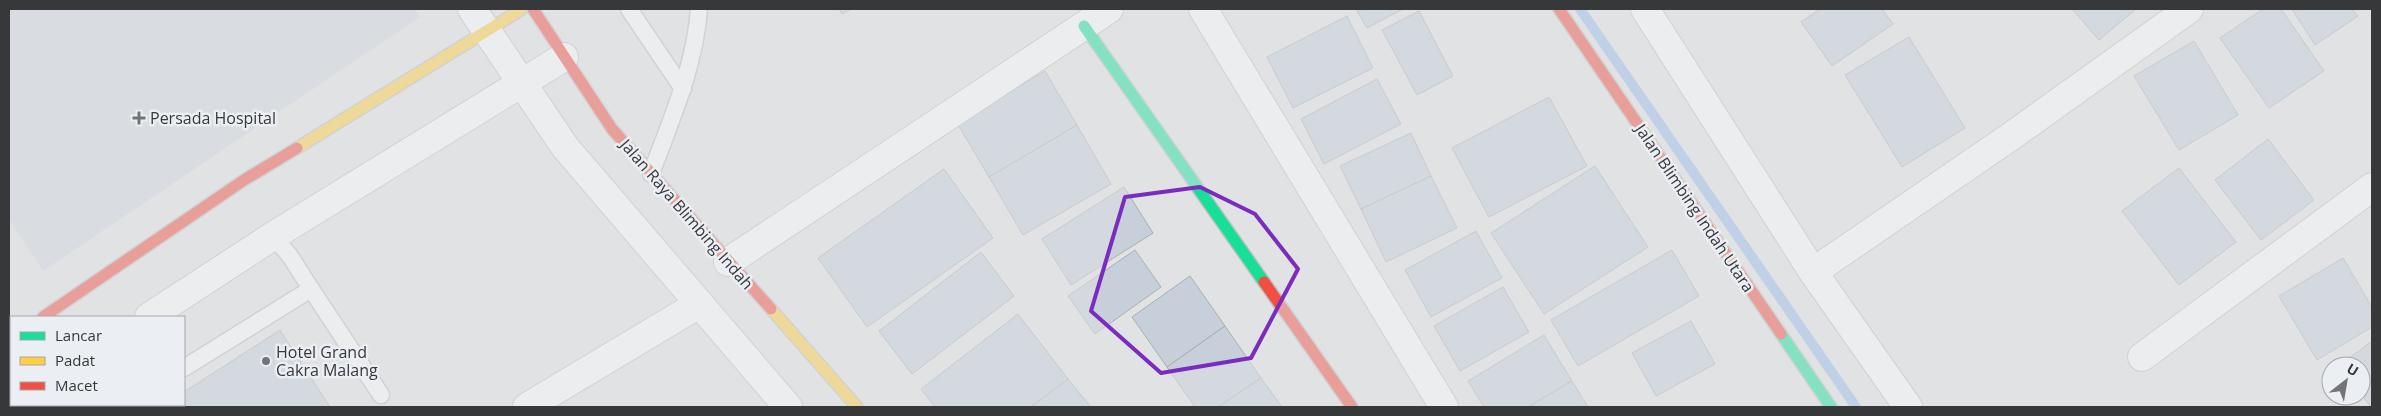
<svg xmlns="http://www.w3.org/2000/svg" width="2381" height="416" viewBox="0 0 2381 416" font-family="'Open Sans',sans-serif">
<style>
.built{fill:#d1d5dc}
.lines{fill:none;stroke-linecap:round;stroke-linejoin:round}
.stream{stroke:#9abceb;stroke-width:10}
.building{fill:#c6cfda;stroke:#acaeaf}
.lane-casing{stroke:#bdbec0;stroke-width:19}
.street-casing{stroke:#bdbec0;stroke-width:30}
.fast-casing{stroke:#bdbec0;stroke-width:14}
.slow-casing{stroke:#bdbec0;stroke-width:14}
.jam-casing{stroke:#bdbec0;stroke-width:14}
.lane{stroke:#fafbfb;stroke-width:16}
.street{stroke:#fafbfb;stroke-width:28}
.fast{stroke:#16e098;stroke-width:11}
.slow{stroke:#ffcf43;stroke-width:11}
.jam{stroke:#f24e42;stroke-width:11}
.marked{fill:none;stroke:#7b2cbf;stroke-width:4;stroke-linejoin:round}
.poi-dot{fill:#727476;stroke:#ebeff4;stroke-width:2}
.labels{text-anchor:middle;dominant-baseline:central;stroke-width:5;stroke-linejoin:round;paint-order:stroke}
.poi-label{font-size:16px;fill:#37383a;stroke:#ebeff4;text-anchor:start}
.street-label{font-size:16px;fill:#37383a;stroke:#ebeff4}
</style>
<rect width="100%" height="100%" fill="#e0e2e4"/>
<polygon class="built" points="9,9 415,9 420,17 43,271 9,219"/>
<g class="lines">
<polyline class="stream" points="1580,9 1856,407"/>
</g>
<g class="building">
<polygon points="839,9 851,9 842,14"/>
<polygon points="1356,9 1403,9 1367,28"/>
<polygon points="1820,9 1882,9 1893,24 1832,66 1801,22"/>
<polygon points="2072,9 2136,9 2099,40"/>
<polygon points="2263,9 2281,9 2324,71 2269,108 2220,38"/>
<polygon points="2292,9 2352,9 2358,16 2315,45"/>
<polygon points="1419,11 1453,76 1417,95 1382,30"/>
<polygon points="1347,16 1373,68 1293,108 1267,57"/>
<polygon points="1909,37 1965,128 1902,167 1845,75"/>
<polygon points="2194,41 2238,115 2179,150 2134,76"/>
<polygon points="1045,71 1077,125 989,177 957,123"/>
<polygon points="1377,79 1401,124 1324,164 1301,119"/>
<polygon points="1549,97 1587,166 1489,217 1452,148"/>
<polygon points="1077,125 1111,184 1023,235 989,177"/>
<polygon points="1411,133 1431,176 1361,209 1340,166"/>
<polygon points="2268,139 2314,200 2261,240 2215,180"/>
<polygon points="1595,166 1648,247 1544,314 1491,233"/>
<polygon points="2179,168 2236,242 2179,285 2122,211"/>
<polygon points="944,169 993,238 867,327 818,258"/>
<polygon points="1431,176 1457,228 1386,262 1361,209"/>
<polygon points="1124,187 1153,233 1071,285 1042,239"/>
<polygon points="1476,231 1502,278 1431,317 1405,270"/>
<polygon points="1135,250 1161,287 1095,334 1068,296"/>
<polygon points="1672,250 1699,296 1578,366 1551,320"/>
<polygon points="981,252 1014,296 912,374 879,331"/>
<polygon points="2343,258 2372,307 2372,327 2317,360 2279,296"/>
<polygon points="1190,276 1225,326 1167,367 1132,317"/>
<polygon points="1503,287 1529,332 1460,371 1434,326"/>
<polygon points="1018,314 1068,379 1031,407 935,407 921,389"/>
<polygon points="1691,321 1715,364 1656,396 1632,353"/>
<polygon points="1225,326 1261,378 1218,407 1195,407 1167,367"/>
<polygon points="280,330 330,407 159,407 163,405 184,405 184,392"/>
<polygon points="1544,335 1572,381 1528,407 1484,407 1468,381"/>
<polygon points="2372,341 2372,407 2371,407 2361,394 2361,366 2340,365"/>
<polygon points="1261,378 1282,407 1218,407"/>
<polygon points="1068,379 1091,407 1031,407"/>
<polygon points="1572,381 1588,407 1528,407"/>
</g>
<g class="lines">
<g class="lane-casing">
<g id="lane">
<polyline points="629,9 683,89"/>
<path d="M 651,174 C 671,120 695,66 699,9"/>
<polyline points="311,289 381,395"/>
<polyline points="184,368 311,289 290,256 273,236"/>
<polyline points="121,407 125,405"/>
</g>
</g>
<g class="street-casing">
<g id="street">
<polyline points="472,9 565,147 788,407"/>
<polyline points="1203,9 1444,407"/>
<polyline points="1645,9 1813,272 1908,407"/>
<polyline points="728,262 1109,9"/>
<polyline points="1813,272 2010,137 2189,9"/>
<polyline points="149,317 273,236 564,57"/>
<polyline points="9,341 11,339"/>
<polyline points="2142,357 2372,187"/>
<polyline points="12,407 16,405"/>
<polyline points="527,407 699,304"/>
</g>
</g>
<g class="fast-casing">
<g id="fast">
<polyline points="1084,26 1264,282"/>
<polyline points="1781,334 1831,407"/>
</g>
</g>
<g class="slow-casing">
<g id="slow">
<polyline points="297,148 522,9"/>
<polyline points="771,309 857,407"/>
</g>
</g>
<g class="jam-casing">
<g id="jam">
<polyline points="533,9 612,129 771,309"/>
<polyline points="1559,9 1781,334"/>
<polyline points="1264,282 1352,407"/>
<polyline points="43,317 244,180 297,148"/>
</g>
</g>
<use href="#lane" class="lane"/>
<use href="#street" class="street"/>
<use href="#fast" class="fast"/>
<use href="#slow" class="slow"/>
<use href="#jam" class="jam"/>
</g>
<path d="M0 0H2381V416H0ZM 1200,187 L 1255,214 L 1298,269 L 1251,358 L 1161,373 L 1091,311 L 1125,197 Z" fill="#e0e2e4" fill-opacity=".55" fill-rule="evenodd"/>
<path class="marked" d="M 1200,187 L 1255,214 L 1298,269 L 1251,358 L 1161,373 L 1091,311 L 1125,197 Z"/>
<g class="poi-dot">
<path d="M136.5 110.5h5v5h5v5h-5v5h-5v-5h-5v-5h5z"/>
<circle cx="266" cy="361" r="5"/>
</g>
<g class="labels">
<g class="poi-label">
<text x="150" y="118">Persada Hospital</text>
<text x="276" y="352">Hotel Grand<tspan x="276" dy="18">Cakra Malang</tspan></text>
</g>
<g class="street-label">
<text transform="translate(1695 208) rotate(56)">Jalan Blimbing Indah Utara</text>
<text transform="translate(687 214) rotate(49)">Jalan Raya Blimbing Indah</text>
</g>
</g>
<rect width="2381" height="416" fill="none" stroke="#37383a" stroke-width="20"/>
<rect x="10" y="316" width="175" height="90" fill="#ebeff4" stroke="#a3a6aa"/>
<rect x="20" y="332" width="25" height="8" fill="#16e098" stroke="#a3a6aa"/>
<text x="55" y="341" font-size="15" fill="#37383a">Lancar</text>
<rect x="20" y="357" width="25" height="8" fill="#ffcf43" stroke="#a3a6aa"/>
<text x="55" y="366" font-size="15" fill="#37383a">Padat</text>
<rect x="20" y="382" width="25" height="8" fill="#f24e42" stroke="#a3a6aa"/>
<text x="55" y="391" font-size="15" fill="#37383a">Macet</text>
<g transform="translate(2346 381) rotate(31)"><circle r="24" fill="#ebeff4" stroke="#a3a6aa"/>
<path d="M0-4L9 19L0 12L-9 19Z" fill="#727476"/>
<text y="-8" font-size="14" font-weight="bold" text-anchor="middle" fill="#37383a">U</text>
</g>
</svg>
